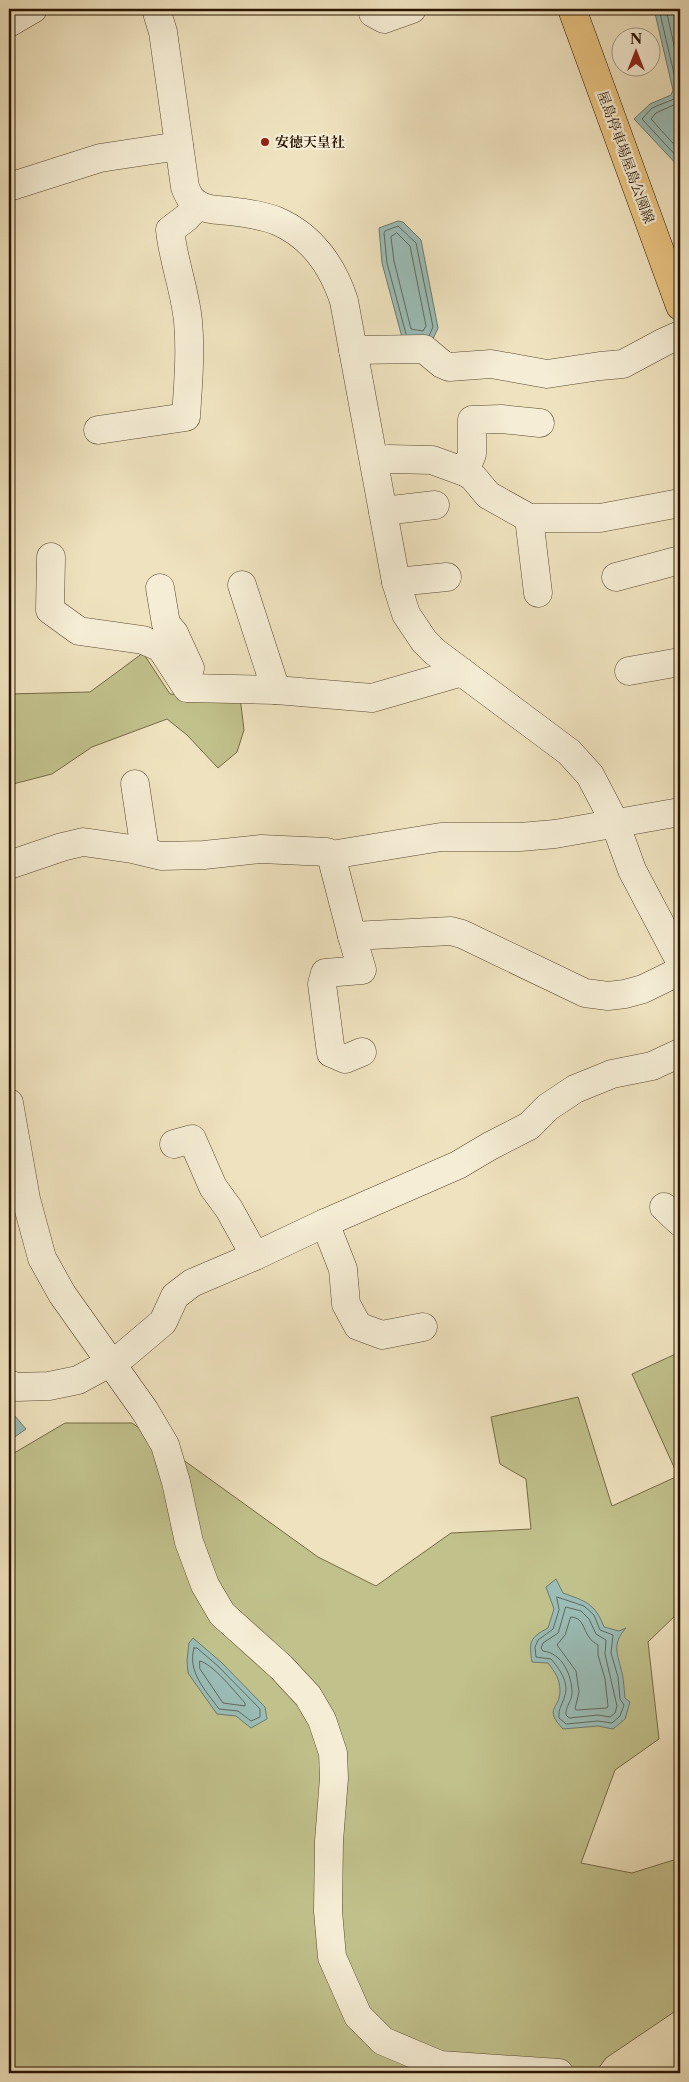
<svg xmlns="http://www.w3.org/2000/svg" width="689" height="2082" viewBox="0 0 689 2082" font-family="'Libre Caslon Text','Noto Serif JP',serif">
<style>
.green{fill:#c1c18c;stroke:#756a46}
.water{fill:#9abdb7;stroke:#6d796e}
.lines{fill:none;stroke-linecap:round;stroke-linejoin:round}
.shore{stroke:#62685c;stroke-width:1}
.minor-casing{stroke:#5a4830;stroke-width:29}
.major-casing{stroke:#291400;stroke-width:29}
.minor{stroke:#f5edd5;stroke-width:28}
.major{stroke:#e8c280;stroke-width:28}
.poi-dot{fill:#8f2418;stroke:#f5edd5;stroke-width:2}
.labels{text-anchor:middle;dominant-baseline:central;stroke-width:4.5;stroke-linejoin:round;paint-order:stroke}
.poi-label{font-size:14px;font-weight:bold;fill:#291400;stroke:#f5edd5;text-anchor:start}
.street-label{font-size:14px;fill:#291400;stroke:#f5edd5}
</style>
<rect width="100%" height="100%" fill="#efe3bf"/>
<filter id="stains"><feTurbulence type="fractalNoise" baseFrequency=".004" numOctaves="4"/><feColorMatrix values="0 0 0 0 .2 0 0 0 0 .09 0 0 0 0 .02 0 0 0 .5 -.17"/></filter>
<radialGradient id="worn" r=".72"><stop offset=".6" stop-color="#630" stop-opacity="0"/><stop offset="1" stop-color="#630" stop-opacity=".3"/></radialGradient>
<g class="green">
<polygon points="143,653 170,694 240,697 244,730 237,752 218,768 187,735 167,719 92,747 52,774 9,785 9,694 90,692"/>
<polygon points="680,1352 680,1611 648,1642 659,1739 615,1770 581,1863 632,1873 680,1858 680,2008 606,2058 595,2073 9,2073 9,1456 65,1423 132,1423 318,1557 376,1586 451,1533 531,1529 526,1479 500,1464 491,1417 578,1397 612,1506 678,1476 632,1374"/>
</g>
<g class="water">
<polygon points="654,9 680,9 680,168 634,119 650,104 671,95 673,90"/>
<polygon points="398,221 403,222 421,240 438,328 431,343 403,341 382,263 379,228"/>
<polygon points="9,1411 14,1415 26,1429 9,1441"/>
<path d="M 556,1579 L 563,1593 C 585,1601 595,1603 604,1627 L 619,1631 L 626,1628 C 611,1644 618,1655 622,1673 C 624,1681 624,1690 625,1698 L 630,1702 L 625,1719 L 613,1729 L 598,1726 L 563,1729 C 543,1708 560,1709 560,1691 C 560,1679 555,1672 548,1663 L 532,1662 C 529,1642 529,1638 548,1628 L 554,1609 L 546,1587 Z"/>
<polygon points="193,1638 221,1662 265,1707 267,1719 251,1728 236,1716 217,1714 188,1673 187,1660 189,1643"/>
</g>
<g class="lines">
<g class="shore">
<polyline points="659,9 678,91 674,99 652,108 642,119 680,160"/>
<polyline points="666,9 680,72"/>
<polyline points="680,102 656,113 651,119 680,151"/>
<polygon points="397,233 410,246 426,326 423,331 411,329 394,261 391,237"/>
<polyline points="406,334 387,263 384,233 385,231 398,226 416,243 433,327 429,336"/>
<path d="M 557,1597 L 584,1606 L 594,1615 L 600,1630 L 613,1635 L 611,1653 L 618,1677 L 620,1699 L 624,1705 L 620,1716 L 612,1723 L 598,1721 L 566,1724 L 559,1718 C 558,1708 563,1704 565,1695 C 569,1682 559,1668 551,1659 L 536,1657 L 535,1647 L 538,1640 L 553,1629 L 559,1610 Z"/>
<path d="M 566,1607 L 581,1611 L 589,1619 L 596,1634 L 606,1640 L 605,1654 L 617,1706 L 615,1713 L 610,1717 L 598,1715 L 569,1718 L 566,1715 C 565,1707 572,1701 572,1693 C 572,1675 562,1653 543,1651 L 541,1648 L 543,1643 L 558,1633 Z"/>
<path d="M 571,1617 C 583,1617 583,1629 589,1637 C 591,1641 595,1643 598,1645 L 598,1655 L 605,1679 L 608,1706 L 607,1708 L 577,1710 L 575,1709 L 579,1692 L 576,1671 L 557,1645 L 565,1635 Z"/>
<path d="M 194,1648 L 197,1648 L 218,1666 L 260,1709 L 260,1717 L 251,1721 L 238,1711 L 219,1709 C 206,1691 187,1672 194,1648 Z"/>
<path d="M 200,1661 C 213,1664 235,1692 245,1703 L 245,1706 L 223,1703 L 200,1669 Z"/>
</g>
<g class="minor-casing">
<g id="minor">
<path d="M 156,9 L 163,32 L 185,187 C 188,195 191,201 199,205 C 207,210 219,210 229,211 C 245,213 262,215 277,221 C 312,236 333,267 344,301 L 396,582 L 406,614 L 424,641 L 435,652 L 569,752 L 590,775 L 615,823 L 632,870 L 680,961"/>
<polyline points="372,9 373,13 384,19 412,9"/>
<polyline points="9,23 33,9"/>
<polyline points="9,187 100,158 179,146"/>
<polyline points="353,350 424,349 442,364 449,367 491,364 547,374 600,366 623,364 664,342 680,335"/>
<path d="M 98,430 L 186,417 C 188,385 191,353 188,321 C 185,290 173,260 170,230 L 186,218 L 198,205"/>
<polyline points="374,461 389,459 432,460 465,472 473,477 488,495 529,518 600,518 680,503"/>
<polyline points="465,472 472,454 472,420 501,419 540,423"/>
<polyline points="383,511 435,505"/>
<polyline points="529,518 538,593"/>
<polyline points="51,557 50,610 79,631 143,640 161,648 187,688 276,690 372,698 462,672"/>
<polyline points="616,577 680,560"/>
<polyline points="396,582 447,577"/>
<polyline points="242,585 276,690"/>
<polyline points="160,588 166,624 174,633 190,668"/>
<polyline points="629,671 680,662"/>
<polyline points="135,784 145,851"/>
<polyline points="331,855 441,837 520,837 555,834 680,812"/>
<polyline points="9,865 62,847 83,842 132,849 161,856 204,855 261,849 327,852 331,855 352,936 451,931 462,934 585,993 608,996 625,994 643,989 680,971"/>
<polyline points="352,936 362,970 325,973 322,984 331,1053 345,1059 362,1052"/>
<polyline points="9,1103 26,1199 42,1258 62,1294 145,1411 165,1445 176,1482 189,1542 205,1585 222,1614 281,1667 308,1696 322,1720 333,1753 334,1778 329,1841 328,1911 332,1957 358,2016 383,2041 440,2065 559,2073"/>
<polyline points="174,1144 192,1139 213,1187 229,1209 255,1256"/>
<polyline points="664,1207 680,1222"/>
<polyline points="423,1327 382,1335 358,1326 346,1304 343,1269 325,1223 458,1165 490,1146 529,1126 548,1107 575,1089 612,1074 652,1066 680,1053"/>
<polyline points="9,1384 17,1387 49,1386 78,1380 124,1355 163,1322 175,1296 192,1283 255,1256 325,1223"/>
</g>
</g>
<g class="major-casing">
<polyline id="major" points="572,9 680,306"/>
</g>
<use href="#minor" class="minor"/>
<use href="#major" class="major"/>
</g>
<circle class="poi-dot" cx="265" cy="142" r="5"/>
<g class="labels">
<g class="poi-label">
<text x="275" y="142">安徳天皇社</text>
</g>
<g class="street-label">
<text transform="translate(626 157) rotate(70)">屋島停車場屋島公園線</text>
</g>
</g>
<rect width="689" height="2082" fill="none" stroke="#efe3bf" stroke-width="30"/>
<rect x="10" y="10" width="669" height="2062" fill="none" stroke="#291400" stroke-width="2.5"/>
<rect x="15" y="15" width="659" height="2052" fill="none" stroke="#291400"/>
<g transform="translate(636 52)"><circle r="24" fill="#f5edd5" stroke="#a39680"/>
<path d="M0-4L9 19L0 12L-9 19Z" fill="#8f2418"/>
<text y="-8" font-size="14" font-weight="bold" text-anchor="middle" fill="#291400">N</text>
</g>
<rect width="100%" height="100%" filter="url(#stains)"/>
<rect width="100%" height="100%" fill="url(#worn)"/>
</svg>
